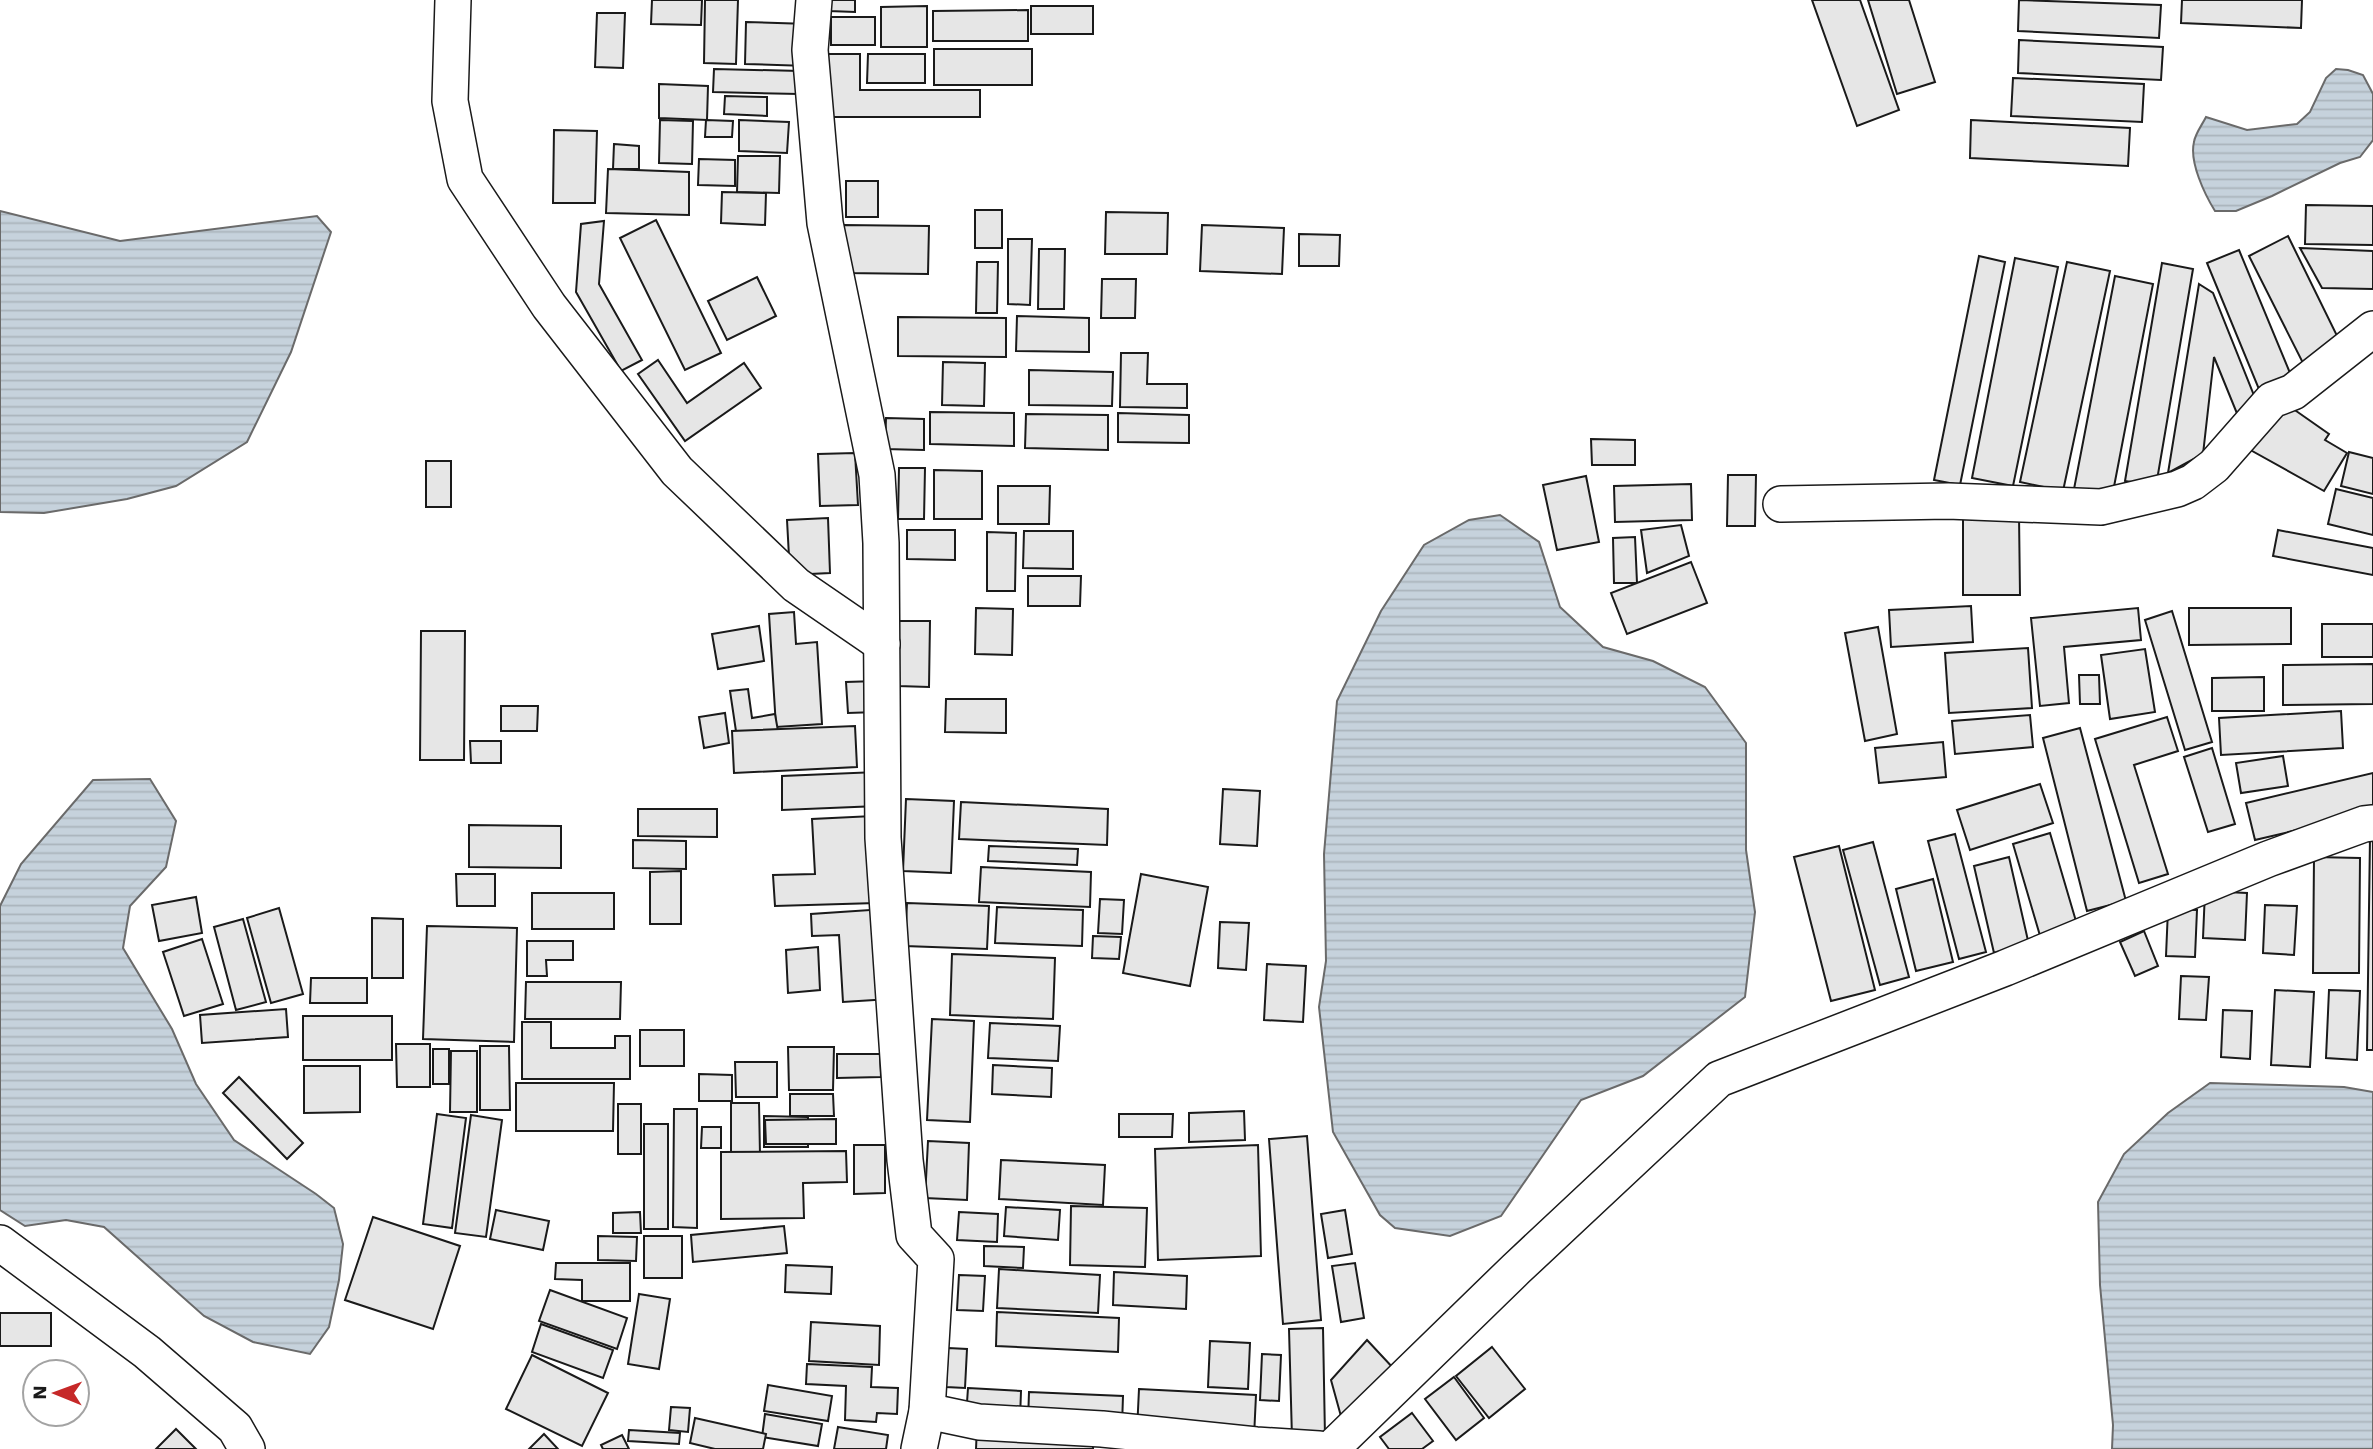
<svg xmlns="http://www.w3.org/2000/svg" width="2373" height="1449" viewBox="0 0 2373 1449" font-family="'Work Sans',sans-serif">
<style>
.water{fill:url(#water-rules);stroke:#6a6a6a;stroke-width:2}
.building{fill:#e6e6e6;stroke:#1a1a1a;stroke-width:2}
.lines{fill:none;stroke-linecap:round;stroke-linejoin:round}
.minor-casing{stroke:#1a1a1a;stroke-width:38}
.minor{stroke:#fff;stroke-width:35}
</style>
<defs>
<pattern id="water-rules" width="6" height="5" patternUnits="userSpaceOnUse" patternTransform="scale(1.75)"><rect width="6" height="5" fill="#c6d2dc"/><path d="M0 2.5h6" fill="none" stroke="#aab4bc"/></pattern>
</defs>
<rect width="100%" height="100%" fill="#fff"/>
<g class="water">
<path d="M 2336,69 L 2348,70 L 2363,75 L 2373,94 L 2373,140 L 2360,157 L 2340,163 L 2272,196 L 2236,211 L 2215,211 C 2205,195 2189,162 2194,142 C 2195,134 2202,125 2206,117 L 2247,130 L 2297,124 L 2310,112 L 2326,78 Z"/>
<polygon points="0,211 120,241 317,216 331,232 291,352 247,442 176,486 127,499 44,513 0,512"/>
<polygon points="1500,515 1539,542 1560,607 1603,647 1653,661 1705,687 1746,743 1746,850 1755,912 1745,997 1643,1076 1581,1100 1501,1216 1450,1236 1395,1228 1380,1215 1333,1132 1319,1007 1326,961 1324,854 1337,701 1381,611 1424,545 1469,520"/>
<polygon points="150,779 176,821 166,867 130,906 123,948 172,1029 196,1084 234,1140 316,1194 334,1208 343,1244 339,1280 329,1327 310,1354 253,1342 204,1316 104,1227 66,1220 25,1226 0,1210 0,906 21,864 93,780"/>
<polygon points="2210,1083 2344,1087 2373,1092 2373,1449 2112,1449 2113,1425 2100,1285 2098,1202 2124,1154 2168,1113"/>
</g>
<g class="building">
<polygon points="652,0 702,0 701,25 651,24"/>
<polygon points="705,0 738,0 736,64 704,63"/>
<polygon points="829,0 855,0 855,12 829,11"/>
<polygon points="1812,0 1860,0 1899,110 1857,126"/>
<polygon points="1868,0 1909,0 1935,82 1897,94"/>
<polygon points="2019,0 2161,5 2159,38 2018,31"/>
<polygon points="2182,0 2302,0 2301,28 2181,23"/>
<polygon points="927,6 927,47 881,47 881,7"/>
<rect x="1031" y="6" width="62" height="28"/>
<polygon points="1028,10 1028,41 933,41 933,11"/>
<polygon points="597,13 625,13 623,68 595,67"/>
<rect x="831" y="17" width="44" height="28"/>
<polygon points="746,22 808,24 807,66 745,64"/>
<polygon points="2019,40 2163,47 2161,80 2018,73"/>
<rect x="934" y="49" width="98" height="36"/>
<polygon points="826,54 860,54 860,90 980,90 980,117 827,117"/>
<polygon points="868,54 925,54 925,83 867,83"/>
<polygon points="714,69 800,71 799,94 713,92"/>
<polygon points="2013,78 2144,84 2142,122 2011,116"/>
<polygon points="659,84 708,86 707,120 659,118"/>
<polygon points="725,96 767,97 767,116 724,114"/>
<polygon points="660,120 693,121 692,164 659,163"/>
<polygon points="706,120 733,121 732,137 705,137"/>
<polygon points="739,120 789,122 787,153 739,151"/>
<polygon points="1971,120 2130,128 2128,166 1970,158"/>
<polygon points="554,130 597,131 595,203 553,203"/>
<polygon points="614,144 639,146 639,169 613,169"/>
<polygon points="738,156 780,156 779,193 737,192"/>
<polygon points="699,159 735,160 735,186 698,185"/>
<polygon points="608,169 689,172 689,215 606,213"/>
<rect x="846" y="181" width="32" height="36"/>
<polygon points="722,192 766,193 765,225 721,223"/>
<polygon points="2306,205 2373,206 2373,245 2305,244"/>
<rect x="975" y="210" width="27" height="38"/>
<polygon points="1106,212 1168,213 1167,254 1105,254"/>
<polygon points="656,220 721,353 685,370 620,238"/>
<polygon points="604,221 599,284 642,360 621,371 576,292 581,224"/>
<polygon points="843,225 929,226 928,274 843,273"/>
<polygon points="1202,225 1284,228 1282,274 1200,271"/>
<polygon points="1299,234 1340,235 1339,266 1299,266"/>
<polygon points="2288,236 2344,350 2306,369 2249,256"/>
<polygon points="1008,239 1032,239 1030,305 1008,304"/>
<polygon points="2300,248 2373,251 2373,289 2322,288"/>
<polygon points="1039,249 1065,249 1064,309 1038,309"/>
<polygon points="2239,250 2295,385 2263,399 2207,263"/>
<polygon points="1979,256 2005,262 1960,485 1934,480"/>
<polygon points="2015,258 2058,267 2013,486 1972,478"/>
<polygon points="977,262 998,262 997,313 976,313"/>
<polygon points="2067,262 2110,271 2063,491 2020,482"/>
<polygon points="2162,263 2193,269 2156,486 2125,481"/>
<polygon points="2115,276 2153,284 2112,497 2074,489"/>
<polygon points="757,277 776,316 727,340 708,301"/>
<polygon points="1102,279 1136,279 1135,318 1101,318"/>
<polygon points="2199,284 2213,293 2259,408 2238,416 2214,357 2203,454 2168,473"/>
<polygon points="1017,316 1089,318 1089,352 1016,351"/>
<polygon points="898,317 1006,318 1006,357 898,356"/>
<polygon points="1121,353 1148,353 1147,384 1187,384 1187,408 1120,407"/>
<polygon points="658,360 687,403 744,363 761,388 685,441 638,374"/>
<polygon points="943,362 985,363 984,406 942,405"/>
<polygon points="1029,370 1113,372 1112,406 1029,405"/>
<polygon points="2279,399 2329,434 2325,440 2347,453 2324,491 2245,447"/>
<polygon points="930,412 1014,413 1014,446 930,444"/>
<polygon points="1118,413 1189,415 1189,443 1118,442"/>
<polygon points="1026,414 1108,415 1108,450 1025,448"/>
<polygon points="886,418 924,419 924,450 885,449"/>
<polygon points="1591,439 1635,440 1635,465 1592,465"/>
<polygon points="2349,452 2373,458 2373,494 2341,486"/>
<polygon points="855,453 858,505 820,506 818,454"/>
<rect x="426" y="461" width="25" height="46"/>
<polygon points="899,468 925,468 924,519 898,519"/>
<polygon points="934,470 982,471 982,519 934,519"/>
<polygon points="1728,475 1756,475 1755,526 1727,526"/>
<polygon points="1586,476 1599,542 1557,550 1543,485"/>
<polygon points="1691,484 1692,520 1615,522 1614,486"/>
<polygon points="998,486 1050,486 1049,524 998,524"/>
<polygon points="2336,489 2373,498 2373,535 2328,524"/>
<polygon points="1963,515 2019,515 2020,595 1963,595"/>
<polygon points="828,518 830,573 790,575 787,520"/>
<polygon points="1681,525 1689,556 1647,573 1641,530"/>
<polygon points="907,530 955,530 955,560 907,559"/>
<polygon points="2278,530 2373,548 2373,575 2273,556"/>
<polygon points="1024,531 1073,531 1073,569 1023,568"/>
<polygon points="987,532 1016,533 1015,591 987,591"/>
<polygon points="1635,537 1637,583 1614,583 1613,538"/>
<polygon points="1691,562 1707,603 1627,634 1611,593"/>
<polygon points="1028,576 1081,576 1080,606 1028,606"/>
<polygon points="1971,606 1973,642 1891,647 1889,610"/>
<polygon points="976,608 1013,609 1012,655 975,654"/>
<polygon points="2138,608 2141,640 2064,647 2069,703 2040,706 2031,618"/>
<polygon points="2189,608 2291,608 2291,644 2189,645"/>
<polygon points="2172,611 2212,742 2185,750 2145,620"/>
<polygon points="794,612 796,644 817,642 822,724 776,727 769,614"/>
<polygon points="898,621 930,621 929,687 898,686"/>
<rect x="2322" y="624" width="51" height="33"/>
<polygon points="759,626 764,661 718,669 712,634"/>
<polygon points="1878,627 1897,734 1865,741 1845,633"/>
<polygon points="421,631 465,631 464,760 420,760"/>
<polygon points="2028,648 2032,708 1949,713 1945,653"/>
<polygon points="2145,649 2155,712 2110,719 2101,655"/>
<polygon points="2373,664 2373,704 2283,705 2283,665"/>
<polygon points="2079,675 2099,675 2100,704 2080,704"/>
<polygon points="2264,677 2264,711 2212,711 2212,678"/>
<polygon points="877,681 877,712 848,713 846,682"/>
<polygon points="748,689 752,718 775,714 778,731 737,738 730,691"/>
<polygon points="946,699 1006,699 1006,733 945,732"/>
<polygon points="501,706 538,706 537,731 501,731"/>
<polygon points="2341,711 2343,748 2221,755 2219,718"/>
<polygon points="725,713 729,743 704,748 699,717"/>
<polygon points="2030,715 2033,747 1955,754 1952,721"/>
<polygon points="2167,717 2178,751 2134,765 2168,874 2139,883 2095,739"/>
<polygon points="855,726 857,767 734,773 732,731"/>
<polygon points="2080,728 2126,901 2087,911 2043,738"/>
<polygon points="470,741 501,741 501,763 471,763"/>
<polygon points="1943,742 1946,777 1879,783 1875,748"/>
<polygon points="2212,748 2235,824 2208,832 2184,757"/>
<polygon points="2283,756 2288,786 2241,793 2236,763"/>
<polygon points="877,772 878,806 782,810 782,776"/>
<polygon points="2373,773 2373,812 2255,840 2246,803"/>
<polygon points="2040,784 2053,823 1970,850 1957,810"/>
<polygon points="1223,789 1260,791 1257,846 1220,844"/>
<polygon points="906,799 954,801 951,873 903,871"/>
<polygon points="961,802 1108,809 1107,845 959,839"/>
<polygon points="638,809 717,809 717,837 638,836"/>
<polygon points="873,816 876,903 775,906 773,875 815,874 812,819"/>
<polygon points="469,825 561,826 561,868 469,867"/>
<polygon points="2050,833 2078,928 2041,939 2013,844"/>
<polygon points="1955,834 1986,952 1959,959 1928,841"/>
<polygon points="2370,837 2373,837 2373,1050 2367,1050"/>
<polygon points="633,840 686,841 686,869 633,868"/>
<polygon points="1873,842 1909,977 1880,985 1843,850"/>
<polygon points="989,846 1078,849 1077,865 988,861"/>
<polygon points="1839,846 1875,990 1831,1001 1794,857"/>
<polygon points="2009,857 2029,945 1994,953 1974,866"/>
<polygon points="2314,857 2360,858 2359,973 2313,973"/>
<polygon points="981,867 1091,872 1090,907 979,902"/>
<polygon points="681,871 681,924 650,924 650,872"/>
<polygon points="456,874 495,874 495,906 457,906"/>
<polygon points="1141,874 1208,887 1190,986 1123,973"/>
<polygon points="1933,879 1953,962 1916,971 1896,889"/>
<polygon points="2205,891 2247,893 2245,940 2203,938"/>
<rect x="532" y="893" width="82" height="36"/>
<polygon points="196,897 202,933 159,941 152,905"/>
<polygon points="1100,899 1124,900 1122,934 1098,933"/>
<polygon points="907,903 989,906 987,949 905,946"/>
<polygon points="2265,905 2297,906 2294,955 2263,953"/>
<polygon points="997,907 1083,910 1082,946 995,943"/>
<polygon points="279,908 303,994 271,1003 247,918"/>
<polygon points="885,909 890,999 843,1002 839,935 812,936 811,914"/>
<polygon points="2168,909 2197,910 2195,957 2166,956"/>
<polygon points="372,918 403,919 403,978 372,978"/>
<polygon points="243,919 266,1002 236,1010 214,927"/>
<polygon points="1220,922 1249,923 1246,970 1218,968"/>
<polygon points="427,926 517,928 514,1042 423,1039"/>
<polygon points="2144,931 2158,966 2135,976 2120,942"/>
<polygon points="1093,936 1121,937 1119,959 1092,958"/>
<polygon points="202,939 223,1004 184,1016 163,952"/>
<polygon points="527,941 573,941 573,960 546,960 547,976 527,976"/>
<polygon points="818,947 820,990 788,993 786,950"/>
<polygon points="952,954 1055,958 1053,1019 950,1015"/>
<polygon points="1267,964 1306,966 1303,1022 1264,1020"/>
<polygon points="2181,976 2209,977 2206,1020 2179,1019"/>
<polygon points="311,978 367,978 367,1003 310,1003"/>
<polygon points="526,982 621,982 620,1019 525,1019"/>
<polygon points="2275,990 2314,992 2310,1067 2271,1065"/>
<polygon points="2329,990 2360,991 2357,1060 2326,1058"/>
<polygon points="286,1009 288,1037 202,1043 200,1015"/>
<polygon points="2223,1010 2252,1011 2250,1059 2221,1057"/>
<rect x="303" y="1016" width="89" height="44"/>
<polygon points="932,1019 974,1021 970,1122 927,1120"/>
<polygon points="522,1022 551,1022 551,1048 615,1048 615,1036 630,1036 630,1079 522,1079"/>
<polygon points="990,1023 1060,1026 1058,1061 988,1058"/>
<rect x="640" y="1030" width="44" height="36"/>
<polygon points="396,1044 430,1044 430,1087 397,1087"/>
<polygon points="480,1046 509,1046 510,1110 480,1110"/>
<polygon points="788,1047 834,1047 833,1090 789,1090"/>
<rect x="433" y="1049" width="16" height="35"/>
<polygon points="451,1051 477,1051 477,1112 450,1112"/>
<polygon points="837,1054 880,1054 881,1077 837,1078"/>
<polygon points="735,1062 777,1062 777,1097 736,1097"/>
<polygon points="993,1065 1052,1068 1051,1097 992,1094"/>
<polygon points="304,1066 360,1066 360,1112 304,1113"/>
<polygon points="699,1074 732,1075 732,1101 699,1101"/>
<polygon points="239,1077 303,1143 287,1159 223,1093"/>
<polygon points="516,1083 614,1083 613,1131 516,1131"/>
<polygon points="790,1094 833,1094 834,1116 790,1116"/>
<polygon points="731,1103 759,1103 760,1155 731,1155"/>
<rect x="618" y="1104" width="23" height="50"/>
<polygon points="674,1109 697,1109 697,1228 673,1227"/>
<polygon points="1244,1111 1245,1140 1189,1142 1189,1113"/>
<polygon points="437,1114 466,1118 452,1228 423,1224"/>
<polygon points="1119,1114 1173,1114 1172,1137 1119,1137"/>
<polygon points="471,1115 502,1120 486,1237 455,1233"/>
<polygon points="764,1116 808,1117 808,1147 764,1147"/>
<polygon points="836,1119 836,1144 766,1144 765,1120"/>
<rect x="644" y="1124" width="24" height="105"/>
<polygon points="702,1127 721,1127 721,1148 701,1148"/>
<polygon points="1307,1136 1321,1320 1283,1324 1269,1139"/>
<polygon points="928,1141 969,1143 967,1200 925,1198"/>
<polygon points="854,1145 885,1145 885,1193 854,1194"/>
<polygon points="1258,1145 1261,1256 1158,1260 1155,1149"/>
<polygon points="846,1151 847,1182 803,1183 804,1218 721,1219 721,1152"/>
<polygon points="1001,1160 1105,1165 1103,1205 999,1199"/>
<polygon points="1071,1206 1147,1208 1145,1267 1070,1265"/>
<polygon points="1006,1207 1060,1210 1058,1240 1004,1236"/>
<polygon points="496,1210 549,1221 543,1250 490,1239"/>
<polygon points="1345,1210 1352,1254 1328,1258 1321,1214"/>
<polygon points="640,1212 641,1233 613,1233 613,1213"/>
<polygon points="959,1212 998,1214 997,1242 957,1240"/>
<polygon points="373,1217 460,1246 433,1329 345,1300"/>
<polygon points="784,1226 787,1253 693,1262 691,1235"/>
<polygon points="598,1236 637,1237 636,1261 598,1260"/>
<rect x="644" y="1236" width="38" height="42"/>
<polygon points="984,1246 1024,1247 1023,1268 984,1266"/>
<polygon points="556,1263 630,1263 630,1301 582,1301 582,1280 555,1279"/>
<polygon points="1355,1263 1364,1318 1341,1322 1332,1266"/>
<polygon points="786,1265 832,1267 831,1294 785,1292"/>
<polygon points="999,1269 1100,1275 1098,1313 997,1308"/>
<polygon points="1114,1272 1187,1276 1186,1309 1113,1305"/>
<polygon points="959,1275 985,1276 983,1311 957,1310"/>
<polygon points="550,1290 627,1318 617,1349 539,1321"/>
<polygon points="639,1294 670,1299 659,1369 628,1364"/>
<polygon points="997,1312 1119,1318 1118,1352 996,1346"/>
<rect x="0" y="1313" width="51" height="33"/>
<polygon points="811,1322 880,1326 879,1365 809,1361"/>
<polygon points="541,1324 613,1350 603,1378 532,1352"/>
<polygon points="1323,1328 1325,1437 1292,1438 1289,1329"/>
<polygon points="1367,1340 1395,1370 1342,1420 1331,1380"/>
<polygon points="1210,1341 1250,1343 1248,1389 1208,1387"/>
<polygon points="1492,1347 1525,1389 1489,1418 1456,1376"/>
<polygon points="948,1348 967,1349 965,1388 946,1387"/>
<polygon points="1262,1354 1281,1355 1279,1401 1260,1400"/>
<polygon points="532,1355 608,1393 582,1446 506,1409"/>
<polygon points="807,1364 872,1367 871,1387 898,1388 897,1414 877,1413 876,1422 845,1420 846,1386 806,1384"/>
<polygon points="1454,1377 1484,1418 1456,1440 1425,1399"/>
<polygon points="768,1385 832,1396 828,1421 764,1411"/>
<polygon points="968,1388 1021,1391 1020,1419 966,1417"/>
<polygon points="1139,1389 1256,1395 1254,1437 1137,1431"/>
<polygon points="1029,1392 1123,1396 1122,1426 1028,1422"/>
<polygon points="671,1407 690,1408 688,1432 669,1430"/>
<polygon points="1412,1413 1433,1441 1422,1449 1389,1449 1380,1437"/>
<polygon points="765,1414 822,1424 818,1446 762,1437"/>
<polygon points="695,1418 766,1434 763,1449 715,1449 690,1443"/>
<polygon points="977,1426 1094,1431 1093,1449 976,1449"/>
<polygon points="838,1427 888,1435 886,1449 834,1449"/>
<polygon points="176,1429 196,1449 156,1449"/>
<polygon points="629,1430 680,1433 679,1444 628,1441"/>
<polygon points="544,1434 558,1449 529,1449"/>
<polygon points="622,1435 629,1449 603,1449 601,1445"/>
</g>
<g class="lines">
<g class="minor-casing">
<g id="minor">
<polyline points="453,0 450,101 465,179 549,306 677,471 796,585 882,644"/>
<polyline points="814,0 810,50 825,223 877,475 881,543 883,838 905,1160 914,1235 936,1259 927,1411 919,1449"/>
<polyline points="1781,504 1948,501 2101,507 2177,489 2193,482 2214,466 2272,400 2293,392 2373,329"/>
<polyline points="0,1243 147,1352 235,1428 247,1449"/>
<polyline points="927,1411 979,1422 1102,1429 1256,1445 1319,1449"/>
<polyline points="1331,1449 1516,1269 1719,1079 2005,968 2268,859 2364,824 2373,823"/>
</g>
</g>
<use href="#minor" class="minor"/>
</g>
<g transform="translate(56 1393) rotate(271)"><circle r="33" fill="#ffffff" stroke="#a3a3a3" stroke-width="2"/>
<path d="M0-5L12 26L0 18L-12 26Z" fill="#c62828"/>
<text y="-10" font-size="19" font-weight="bold" text-anchor="middle" fill="#1a1a1a">N</text>
</g>
</svg>
